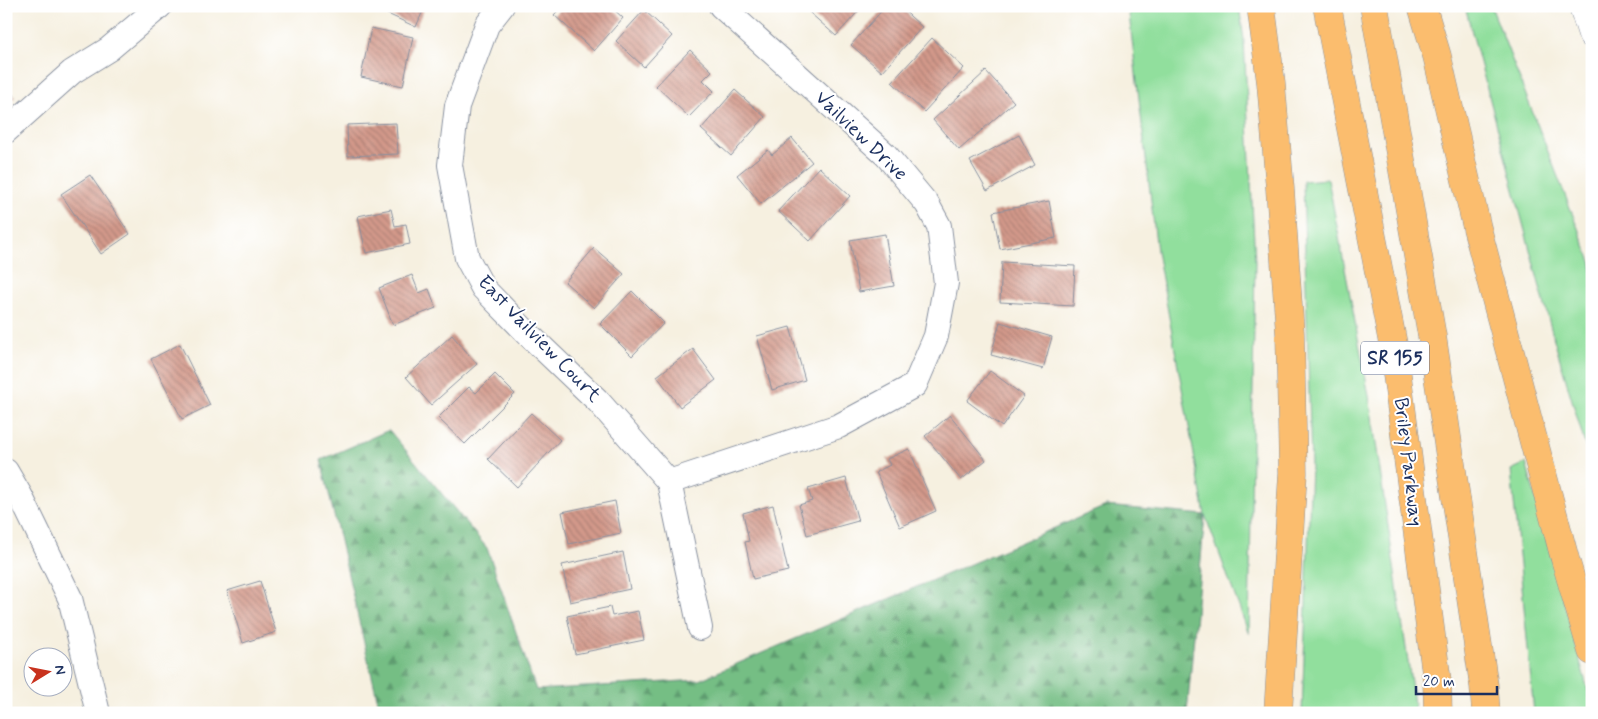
<svg xmlns="http://www.w3.org/2000/svg" width="1598" height="719" viewBox="0 0 1598 719" font-family="Mynerve,sans-serif">
<style>
.green{fill:#91df9d;stroke:#56877e}
.forest{fill:url(#forest-firs);stroke:#487671}
.building{fill:url(#building-back-hatch)}
.lines{fill:none;stroke-linecap:round;stroke-linejoin:round}
.minor-casing{stroke:#88909f;stroke-width:26}
.tertiary-casing{stroke:#88909f;stroke-width:29}
.motorway-casing{stroke:#88909f;stroke-width:29}
.minor{stroke:#fff;stroke-width:24}
.tertiary{stroke:#fff;stroke-width:28}
.motorway{stroke:#fbbd6e;stroke-width:28}
.labels{text-anchor:middle;dominant-baseline:central;stroke-width:4;stroke-linejoin:round;paint-order:stroke}
.shield{fill:#fff;stroke:#5f6d8e;stroke-width:1}
.shield-label{font-size:19px;font-weight:bold;fill:#1b2f5e}
.street-label{font-size:20px;fill:#1b2f5e;stroke:#fff}
</style>
<defs>
<pattern id="forest-firs" width="22" height="20" patternUnits="userSpaceOnUse" patternTransform="scale(1.25)"><rect width="22" height="20" fill="#74be84"/><path d="M5 1l3.5 6h-7zM16 11l3.5 6h-7z" fill="#5e9b6f"/></pattern>
<pattern id="building-back-hatch" width="6" height="6" patternUnits="userSpaceOnUse" patternTransform="scale(1.25)"><rect width="6" height="6" fill="#d3998a"/><path d="M-1 5l2 2M0 0l6 6M5-1l2 2" fill="none" stroke="#aa7d74"/></pattern>
</defs>
<rect width="100%" height="100%" fill="#fff"/>
<filter id="ink" filterUnits="userSpaceOnUse"><feTurbulence type="fractalNoise" baseFrequency=".02" numOctaves="2"/><feDisplacementMap in="SourceGraphic" scale="10" xChannelSelector="R" yChannelSelector="G"/><feConvolveMatrix kernelMatrix="1 2 1 2 8 2 1 2 1" color-interpolation-filters="sRGB"/></filter>
<filter id="wash" filterUnits="userSpaceOnUse"><feTurbulence type="fractalNoise" baseFrequency=".0096" numOctaves="4" result="noise"/><feDisplacementMap in="SourceGraphic" scale="20" xChannelSelector="R" yChannelSelector="G"/><feGaussianBlur stdDeviation="1.12" result="paint"/><feColorMatrix in="noise" values="0 0 0 0 0 0 0 0 0 0 0 0 0 0 0 0 0 1.4 0 .05"/><feComposite in="paint" operator="in"/></filter>
<g filter="url(#wash)">
<rect width="100%" height="100%" fill="#f6f0e0"/>
<g class="green">
<polygon points="1128,6 1239,6 1244,40 1255,262 1249,634 1205,515 1157,251"/>
<polygon points="1465,6 1491,6 1592,264 1592,468 1553,336"/>
<polygon points="1328,179 1369,396 1412,689 1415,713 1302,713 1311,465 1303,181"/>
<polygon points="1526,463 1592,705 1592,713 1534,713 1511,470"/>
</g>
<polygon class="forest" points="389,430 487,548 536,690 699,680 1106,506 1205,515 1187,713 356,713 379,706 321,460"/>
<g id="blocks">
<g class="building">
<polygon points="383,6 425,6 416,27 381,11"/>
<polygon points="562,6 610,6 623,18 594,51 554,15"/>
<polygon points="814,6 863,6 836,36 809,12"/>
<polygon points="886,6 899,6 922,27 882,72 851,45"/>
<polygon points="644,10 672,36 644,67 616,41"/>
<polygon points="371,28 413,37 403,86 361,77"/>
<polygon points="932,38 964,68 924,112 892,82"/>
<polygon points="690,50 712,71 703,80 714,91 689,117 656,86"/>
<polygon points="986,71 1014,102 959,150 933,120"/>
<polygon points="6,87 15,97 6,105"/>
<polygon points="735,90 765,117 731,156 701,129"/>
<polygon points="396,123 398,154 348,156 347,125"/>
<polygon points="1019,135 1035,165 987,191 970,161"/>
<polygon points="792,138 812,162 761,204 737,175 768,150 772,155"/>
<polygon points="819,167 850,196 810,241 778,211"/>
<polygon points="90,175 130,234 101,254 61,194"/>
<polygon points="1049,201 1056,238 1000,249 993,212"/>
<polygon points="391,209 395,226 406,224 410,244 366,253 358,216"/>
<polygon points="885,234 894,286 859,292 850,240"/>
<polygon points="594,248 624,274 594,308 565,282"/>
<polygon points="1002,262 1075,266 1073,306 1000,302"/>
<polygon points="412,275 419,293 429,289 436,308 393,325 379,288"/>
<polygon points="632,291 664,323 632,356 600,324"/>
<polygon points="1000,322 1052,337 1043,369 991,355"/>
<polygon points="790,327 805,380 772,390 757,336"/>
<polygon points="452,335 477,364 431,405 406,377"/>
<polygon points="180,344 210,405 182,419 151,359"/>
<polygon points="693,349 716,380 680,407 657,376"/>
<polygon points="990,371 1024,396 1002,427 967,401"/>
<polygon points="495,374 515,394 465,444 438,418 469,387 476,393"/>
<polygon points="531,413 560,440 517,487 488,459"/>
<polygon points="950,415 986,460 961,480 925,436"/>
<polygon points="909,449 936,511 900,527 876,472 890,465 887,459"/>
<polygon points="846,478 858,521 807,535 799,505 812,501 808,489"/>
<polygon points="615,501 621,533 569,544 562,512"/>
<polygon points="773,505 788,571 753,579 745,542 749,541 743,513"/>
<polygon points="623,552 630,589 570,602 562,565"/>
<polygon points="260,581 276,632 243,643 227,591"/>
<polygon points="610,607 612,616 638,611 644,640 575,654 567,616"/>
</g>
</g>
</g>
<g filter="url(#ink)">
<use href="#blocks" fill-opacity="0" stroke="#88909f" stroke-width="1"/>
<g class="lines">
<g class="minor-casing">
<g id="minor">
<polyline points="502,6 487,25 457,106 450,165 467,258 483,288 529,335 598,401 669,482 700,628"/>
<polyline points="6,131 72,72 109,49 160,6"/>
<polyline points="6,471 20,495 70,598 98,713"/>
<polyline points="669,482 839,426 915,385 936,336 946,283 939,226 927,204 886,155 721,6"/>
</g>
</g>
<g class="tertiary-casing">
<polyline id="tertiary" points="1583,6 1592,34"/>
</g>
<g class="motorway-casing">
<g id="motorway">
<polyline points="1261,6 1271,83 1280,189 1290,334 1293,473 1278,713"/>
<polyline points="1327,6 1393,344 1437,681 1438,713"/>
<polyline points="1374,6 1432,336 1484,686 1486,713"/>
<polyline points="1422,6 1437,56 1477,228 1565,559 1592,651"/>
</g>
</g>
<use href="#minor" class="minor"/>
<use href="#tertiary" class="tertiary"/>
<use href="#motorway" class="motorway"/>
</g>
</g>
<g class="labels">
<rect class="shield" x="1361" y="341.5" width="68" height="33" rx="4"/>
<g class="shield-label">
<text x="1395" y="358">SR 155</text>
</g>
<g class="street-label">
<text transform="translate(861 136) rotate(44)">Vailview Drive</text>
<text transform="translate(539 339) rotate(46)">East Vailview Court</text>
<text transform="translate(1408 462) rotate(83)">Briley Parkway</text>
</g>
</g>
<rect width="1598" height="719" fill="none" stroke="#fff" stroke-width="25"/>
<g transform="translate(48 672) rotate(80)"><circle r="24" fill="#ffffff" stroke="#a4acbf"/>
<path d="M0-4L9 19L0 12L-9 19Z" fill="#c8321e"/>
<text y="-8" font-size="14" font-weight="bold" text-anchor="middle" fill="#1b2f5e">N</text>
</g>
<path d="M1416 686v8h81v-8" fill="none" stroke="#1b2f5e" stroke-width="2.5"/>
<text x="1423" y="686" font-size="15" fill="#1b2f5e" stroke="#ffffff" stroke-width="4" paint-order="stroke">20 m</text>
</svg>
